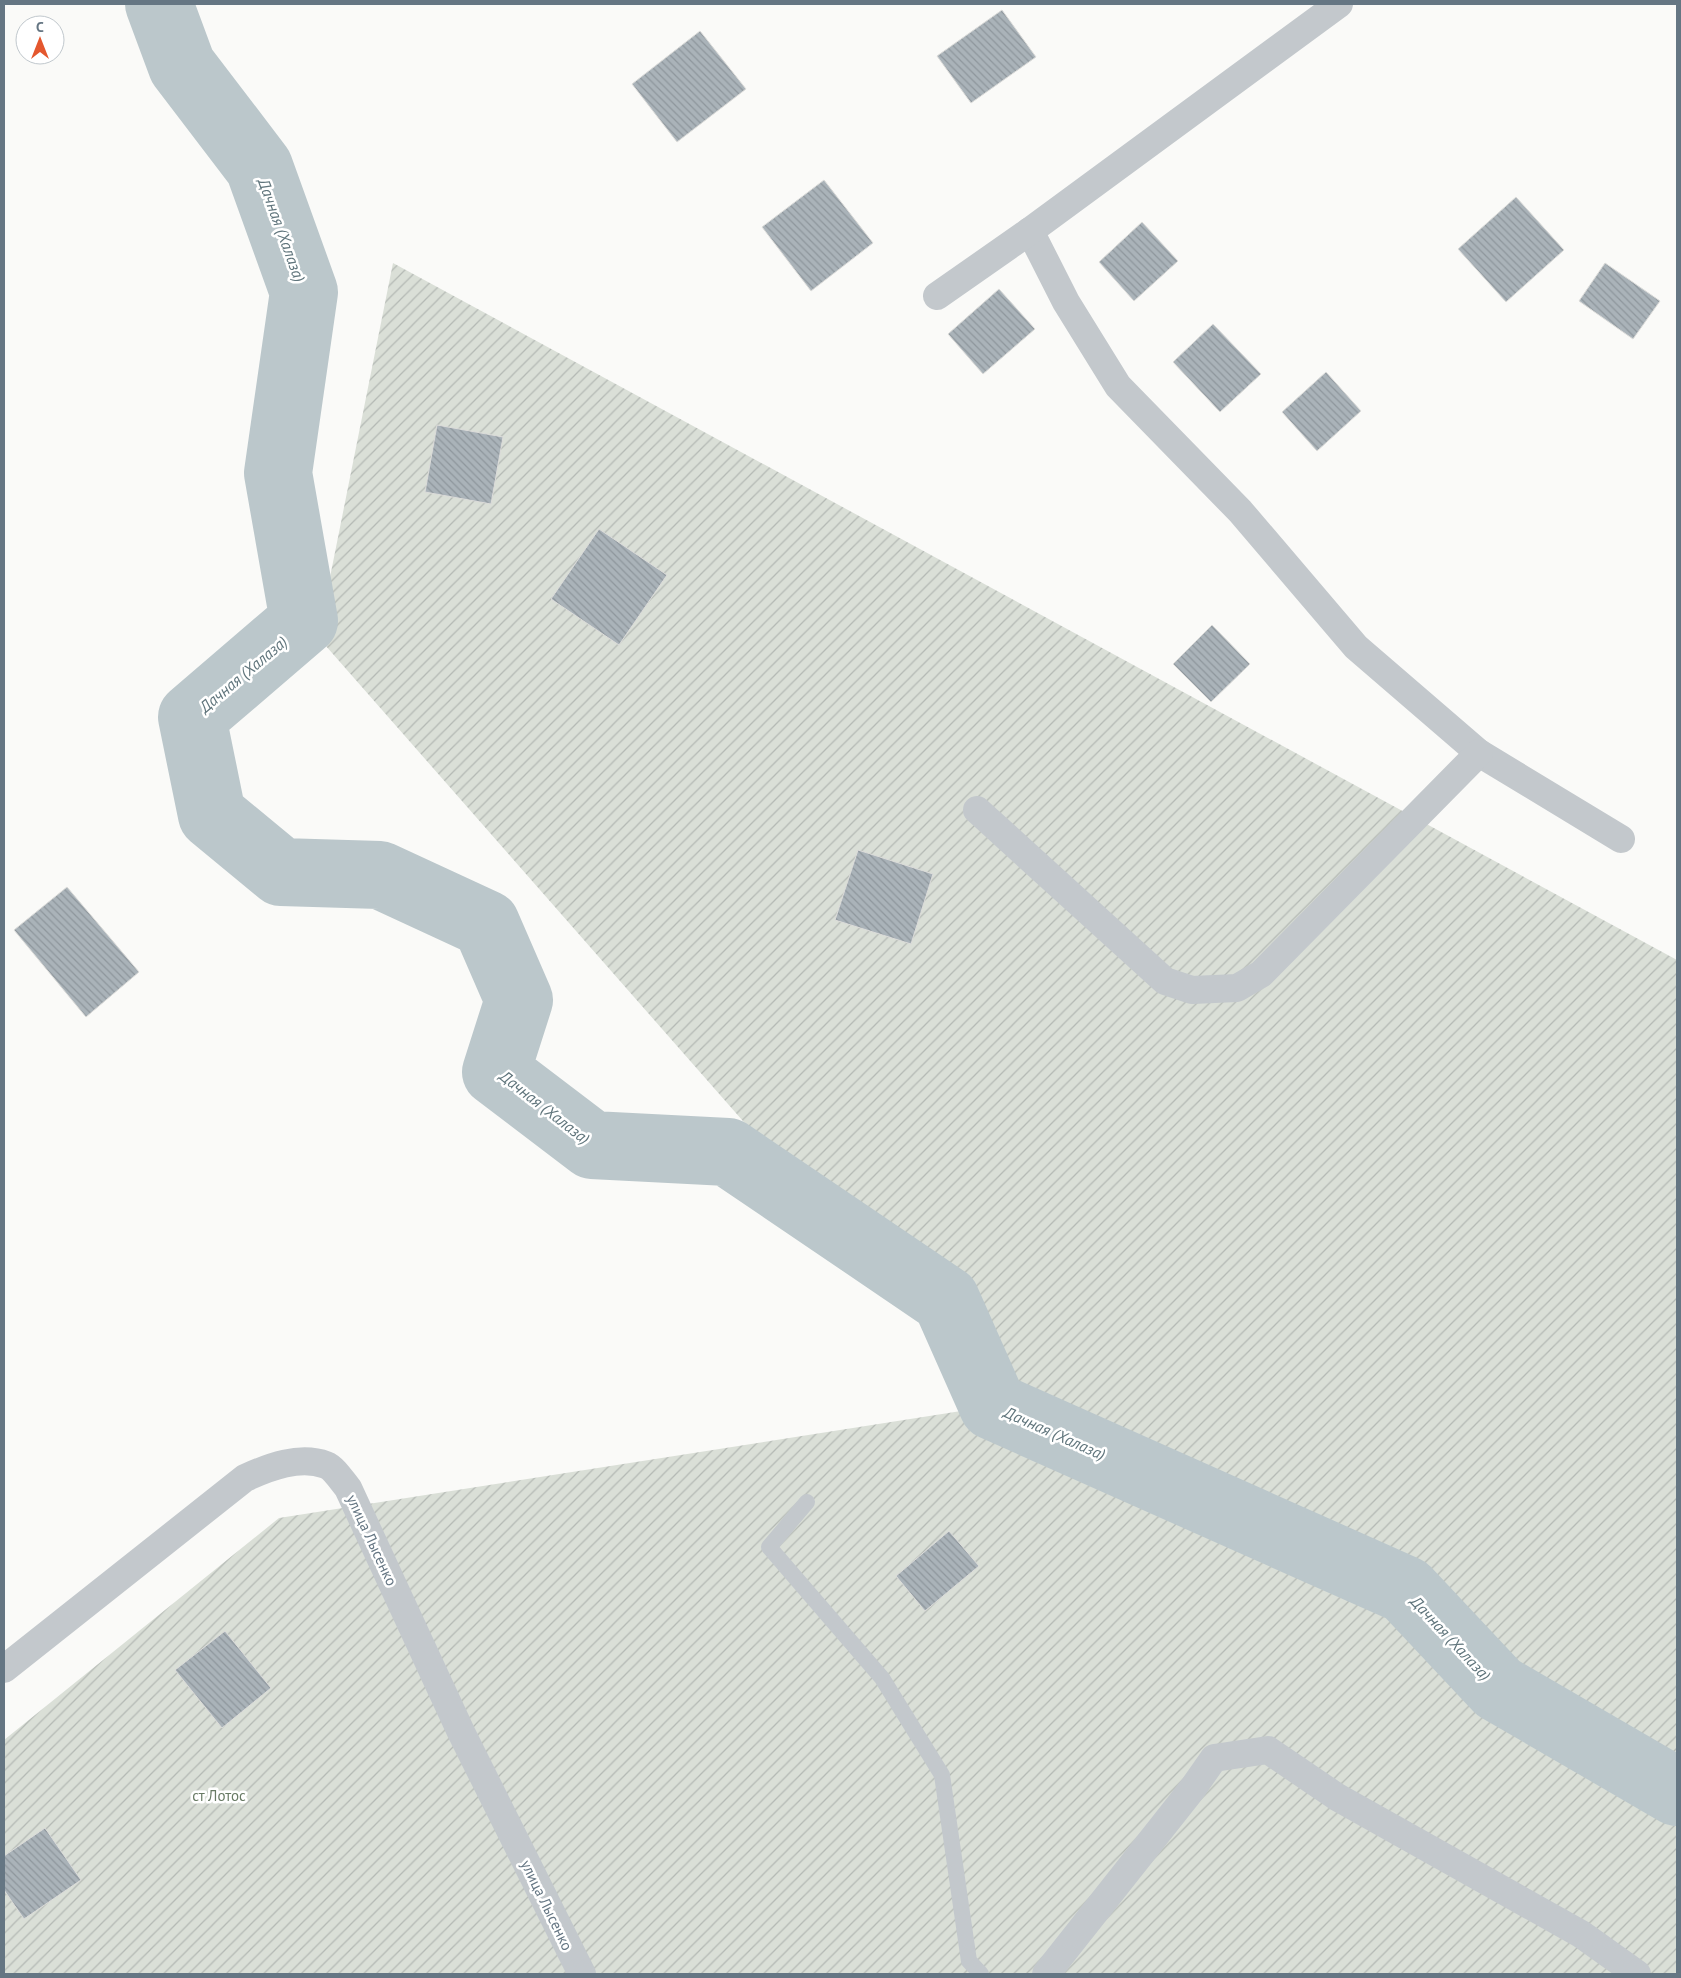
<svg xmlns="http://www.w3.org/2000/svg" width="1681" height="1978" viewBox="0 0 1681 1978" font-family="'PT Sans',sans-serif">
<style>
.garden{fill:url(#garden-furrows)}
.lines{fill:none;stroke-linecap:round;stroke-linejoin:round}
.river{stroke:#bbc7cb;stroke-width:68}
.building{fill:url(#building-back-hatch);stroke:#dcdcda}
.lane{stroke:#c3c8cc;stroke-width:16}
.street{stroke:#c3c8cc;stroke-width:28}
.labels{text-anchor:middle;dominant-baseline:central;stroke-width:5;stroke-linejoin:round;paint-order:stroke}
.street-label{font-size:15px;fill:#657683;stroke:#fff}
.park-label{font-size:15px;fill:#687a64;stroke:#fff}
.water-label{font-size:16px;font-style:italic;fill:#60757c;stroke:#fff}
</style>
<defs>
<pattern id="garden-furrows" width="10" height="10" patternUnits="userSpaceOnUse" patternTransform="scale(1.25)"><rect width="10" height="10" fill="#dadfd7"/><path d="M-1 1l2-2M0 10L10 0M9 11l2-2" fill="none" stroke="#b4b9b4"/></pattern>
<pattern id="building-back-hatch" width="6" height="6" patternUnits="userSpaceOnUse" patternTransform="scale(1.25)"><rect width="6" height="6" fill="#aab3b9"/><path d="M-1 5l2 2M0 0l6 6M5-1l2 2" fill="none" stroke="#8e969c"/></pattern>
</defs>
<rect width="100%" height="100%" fill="#fafaf8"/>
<polygon class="garden" points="393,263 1677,960 1677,1974 4,1974 4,1740 279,1518 993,1406 318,637"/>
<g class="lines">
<polyline class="river" points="159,4 182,66 259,167 304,292 278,473 304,621 192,717 212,815 281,872 380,875 486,924 519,1000 496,1072 592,1145 728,1152 946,1300 993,1406 1406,1590 1498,1688 1677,1792"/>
</g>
<g class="building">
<polygon points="1002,10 1036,57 971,103 937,56"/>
<polygon points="700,31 746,89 677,142 632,84"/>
<polygon points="824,180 873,243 811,291 762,227"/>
<polygon points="1516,197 1564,250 1506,302 1458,249"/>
<polygon points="1142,222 1178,261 1134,301 1099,262"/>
<polygon points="1605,263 1660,301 1633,339 1579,301"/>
<polygon points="999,289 1035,329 983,374 948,334"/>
<polygon points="1213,324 1261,374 1220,412 1173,362"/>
<polygon points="1326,372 1361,411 1317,451 1282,412"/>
<polygon points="437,425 503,437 491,504 425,492"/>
<polygon points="599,529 667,575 619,645 551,599"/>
<polygon points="1212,625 1250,664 1211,702 1173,664"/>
<polygon points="858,850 933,874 911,944 835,920"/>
<polygon points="67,887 139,972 86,1017 14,930"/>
<polygon points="949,1531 979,1566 925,1611 896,1576"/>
<polygon points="225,1631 271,1688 222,1728 175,1670"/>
<polygon points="45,1828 81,1880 24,1919 4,1890 4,1856"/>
</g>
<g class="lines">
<polyline class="lane" points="807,1502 769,1547 882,1678 942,1775 969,1961 981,1974"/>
<g class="street">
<polyline points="1030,231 1066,302 1118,386 1240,511 1356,647 1479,753 1621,839"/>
<polyline points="937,296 1030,231 1339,4"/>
<polyline points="977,810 1165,981 1192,990 1237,988 1261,974 1479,753"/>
<path d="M 4,1669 L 245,1478 C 269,1467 300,1455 326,1465 C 334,1468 342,1481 348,1488 L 461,1732 L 582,1974"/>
<polyline points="1046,1974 1193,1788 1214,1758 1268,1750 1337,1797 1581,1934 1637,1974"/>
</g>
</g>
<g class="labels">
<g class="street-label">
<text transform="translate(372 1540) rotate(65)">улица Лысенко</text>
<text transform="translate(547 1905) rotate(64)">улица Лысенко</text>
</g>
<g class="park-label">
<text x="219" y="1795">ст Лотос</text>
</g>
<g class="water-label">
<text transform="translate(282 230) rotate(70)">Дачная (Халаза)</text>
<text transform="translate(243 674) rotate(-40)">Дачная (Халаза)</text>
<text transform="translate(545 1107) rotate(38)">Дачная (Халаза)</text>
<text transform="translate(1055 1433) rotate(24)">Дачная (Халаза)</text>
<text transform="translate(1451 1638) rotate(47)">Дачная (Халаза)</text>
</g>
</g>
<rect width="1681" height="1978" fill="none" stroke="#657683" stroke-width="10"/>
<g transform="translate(40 40)"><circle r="24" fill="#ffffff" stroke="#c1c8cd"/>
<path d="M0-4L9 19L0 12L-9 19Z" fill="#e4572e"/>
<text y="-8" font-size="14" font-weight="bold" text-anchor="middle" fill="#657683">С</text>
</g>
</svg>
